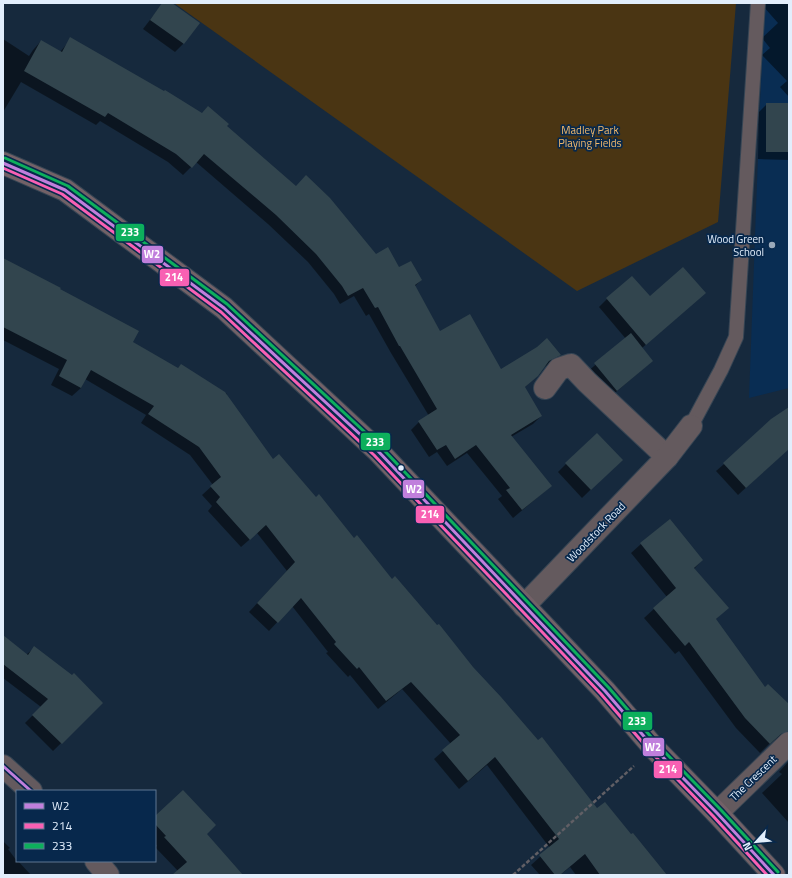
<svg xmlns="http://www.w3.org/2000/svg" width="792" height="878" viewBox="0 0 792 878" font-family="'Titillium Web',sans-serif">
<style>
.built{fill:#092d53}
.green{fill:#4a3513}
.shadow{fill:#0007}
.building{fill:#32454e}
.lines{fill:none;stroke-linecap:round;stroke-linejoin:round}
.lane-casing{stroke:#364554;stroke-width:16}
.street-casing{stroke:#364554;stroke-width:24}
.primary-casing{stroke:#364554;stroke-width:24}
.path{stroke:#615f65;stroke-width:2.5;stroke-dasharray:4 2;stroke-linecap:butt}
.lane{stroke:#645a5e;stroke-width:14}
.street{stroke:#645a5e;stroke-width:22}
.primary{stroke:#736167;stroke-width:22}
.bus-1-casing{stroke:#07284c;stroke-width:6}
.bus-2-casing{stroke:#07284c;stroke-width:6}
.bus-3-casing{stroke:#07284c;stroke-width:6}
.bus-1{stroke:#c07fdc;stroke-width:3}
.bus-2{stroke:#f860b3;stroke-width:3}
.bus-3{stroke:#0daf5c;stroke-width:3}
.poi-dot{fill:#9ba9b9;stroke:#07284c;stroke-width:1.5}
.bus-dot{fill:#e2eefc;stroke:#07284c;stroke-width:1.5}
.labels{text-anchor:middle;dominant-baseline:central;stroke-width:3.5;stroke-linejoin:round;paint-order:stroke}
.park-label{font-size:11px;fill:#f1b96c;stroke:#07284c}
.poi-label{font-size:11px;fill:#e2eefc;stroke:#07284c;text-anchor:end}
.street-label{font-size:11px;fill:#e2eefc;stroke:#07284c}
.line-badge{stroke:#07284c;stroke-width:1.5}
.badge-label{font-size:11px;text-anchor:middle;font-weight:bold;fill:#fff}
</style>
<rect width="100%" height="100%" fill="#16293d"/>
<polygon class="built" points="765,3 789,3 789,388 749,398 760,103"/>
<polygon class="green" points="174,3 736,3 718,222 577,291"/>
<g class="shadow">
<polygon points="163,3 170,3 198,23 183,44 175,52 143,29"/>
<polygon points="766,3 789,3 789,97 780,87 787,81 762,55 770,48 762,38 778,23 763,6"/>
<polygon points="3,39 29,56 33,50 41,41 60,52 71,39 201,114 226,127 376,256 421,280 415,286 440,332 501,370 559,355 551,363 544,367 538,375 524,388 541,416 533,424 511,437 551,486 513,518 498,499 502,496 467,453 447,466 437,452 429,457 411,430 419,422 429,416 391,353 369,314 366,316 354,296 340,304 334,294 308,262 268,224 196,162 183,175 168,162 100,121 96,125 21,82 3,112"/>
<polygon points="767,104 789,104 789,160 758,159 759,112"/>
<polygon points="3,259 58,290 132,342 177,369 181,365 227,394 227,397 273,460 353,539 472,667 597,810 631,836 665,875 576,875 570,867 560,875 540,875 531,865 550,848 487,765 459,789 434,759 451,744 402,689 378,709 350,675 348,677 326,653 328,652 292,606 269,631 249,612 287,571 257,533 241,547 208,511 212,506 202,495 213,485 190,455 141,423 146,415 85,379 81,388 72,396 51,385 59,369 3,340"/>
<polygon points="649,298 697,300 642,348 652,361 609,398 587,372 626,339 599,307 607,299"/>
<polygon points="789,408 789,448 738,495 716,471"/>
<polygon points="621,460 582,498 558,472 566,464"/>
<polygon points="641,544 702,560 694,569 727,608 715,620 765,688 789,705 789,745 782,740 775,740 769,744 760,753 736,728 679,651 675,654 644,618 667,597 631,553"/>
<polygon points="3,636 26,655 34,648 102,703 53,751 25,723 41,707 3,678"/>
<polygon points="789,761 789,823 762,793 782,774 779,772"/>
<polygon points="155,817 206,834 242,875 174,875 178,871 155,847 157,846 155,843"/>
<polygon points="3,841 10,848 8,849 17,861 18,861 31,875 3,875"/>
</g>
<g class="building">
<polygon points="162,3 172,3 200,23 184,44 150,20"/>
<polygon points="70,37 164,91 165,90 202,113 208,106 229,124 227,126 296,186 306,175 330,198 376,254 388,247 399,267 411,261 422,280 415,285 440,331 470,314 501,369 537,347 547,338 561,355 549,361 538,376 525,387 542,416 511,435 552,486 522,510 506,490 510,488 476,445 455,459 446,445 437,450 418,421 437,409 400,346 399,346 378,307 375,308 363,288 348,296 342,286 316,254 276,215 204,154 192,168 176,154 108,113 105,117 24,71 41,40 62,52"/>
<rect x="766" y="103" width="23" height="49"/>
<polygon points="3,258 61,288 60,289 139,331 133,342 178,368 181,364 225,392 273,459 279,454 316,497 319,494 354,538 357,535 392,579 395,576 437,625 439,624 473,667 501,697 538,740 542,737 597,808 605,802 631,834 633,833 667,875 600,875 585,854 560,875 555,875 539,855 559,839 495,757 468,781 442,750 460,735 411,682 386,701 359,667 357,669 334,644 336,642 301,598 278,623 257,603 295,562 266,525 250,540 216,502 220,497 210,486 221,477 199,447 148,414 154,406 91,370 81,388 59,376 67,360 3,327"/>
<polygon points="683,267 706,293 646,345 606,298 632,276 650,296"/>
<polygon points="631,333 653,361 617,391 594,363"/>
<polygon points="789,407 789,449 746,488 723,463 771,419"/>
<polygon points="597,433 623,460 591,490 565,463"/>
<polygon points="670,519 703,560 694,568 729,608 716,619 765,687 768,684 789,704 789,731 781,734 770,744 745,718 689,642 685,646 653,608 676,588 640,543"/>
<polygon points="3,635 28,655 34,646 72,675 74,673 103,703 62,744 32,715 48,699 3,664"/>
<polygon points="183,790 216,825 207,834 243,875 172,875 187,862 164,837 166,836 155,824 155,816"/>
</g>
<g class="lines">
<g class="lane-casing">
<polyline id="lane" points="691,426 721,370 736,337 758,3"/>
</g>
<g class="street-casing">
<g id="street">
<polyline points="545,388 559,369 571,365 587,382 667,457"/>
<polyline points="524,606 667,457 691,426"/>
<polyline points="3,766 31,791"/>
<polyline points="717,813 789,743"/>
<polyline points="96,861 108,875"/>
</g>
</g>
<g class="primary-casing">
<polyline id="primary" points="3,163 65,190 224,308 378,451 605,691 654,748 717,813 774,875"/>
</g>
<polyline class="path" points="513,875 634,766"/>
<use href="#lane" class="lane"/>
<use href="#street" class="street"/>
<use href="#primary" class="primary"/>
<g class="bus-1-casing">
<g id="bus-1">
<polyline points="3,163 65,190 224,308 378,451 605,691 654,748 717,813 774,875"/>
<polyline points="3,766 31,791"/>
</g>
</g>
<g class="bus-2-casing">
<polyline id="bus-2" points="3,168 62,194 221,312 374,455 601,694 650,751 713,816 767,875"/>
</g>
<g class="bus-3-casing">
<polyline id="bus-3" points="5,158 68,186 227,304 382,448 609,688 658,745 721,810 778,872"/>
</g>
<use href="#bus-1" class="bus-1"/>
<use href="#bus-2" class="bus-2"/>
<use href="#bus-3" class="bus-3"/>
</g>
<circle class="poi-dot" cx="772" cy="245" r="4"/>
<circle class="bus-dot" cx="401" cy="468" r="3.5"/>
<g class="labels">
<g class="park-label">
<text x="590" y="130">Madley Park<tspan x="590" dy="13">Playing Fields</tspan></text>
</g>
<g class="poi-label">
<text x="764" y="239">Wood Green<tspan x="764" dy="13">School</tspan></text>
</g>
<g class="street-label">
<text transform="translate(596 532) rotate(-46)">Woodstock Road</text>
<text transform="translate(753 778) rotate(-44)">The Crescent</text>
</g>
</g>
<g class="line-badge">
<rect x="115" y="223" width="30" height="19" rx="4" fill="#0daf5c"/>
<rect x="141" y="245" width="23" height="19" rx="4" fill="#c07fdc"/>
<rect x="159" y="268" width="31" height="19" rx="4" fill="#f860b3"/>
<rect x="360" y="432" width="31" height="19" rx="4" fill="#0daf5c"/>
<rect x="402" y="479" width="23" height="20" rx="4" fill="#c07fdc"/>
<rect x="415" y="505" width="30" height="19" rx="4" fill="#f860b3"/>
<rect x="622" y="711" width="31" height="20" rx="4" fill="#0daf5c"/>
<rect x="642" y="737" width="23" height="20" rx="4" fill="#c07fdc"/>
<rect x="653" y="760" width="30" height="19" rx="4" fill="#f860b3"/>
</g>
<g class="badge-label">
<text x="130" y="236">233</text>
<text x="152" y="258">W2</text>
<text x="174" y="281">214</text>
<text x="375" y="446">233</text>
<text x="414" y="493">W2</text>
<text x="430" y="518">214</text>
<text x="637" y="725">233</text>
<text x="653" y="751">W2</text>
<text x="668" y="773">214</text>
</g>
<rect width="792" height="878" fill="none" stroke="#e2eefc" stroke-width="8"/>
<rect x="16" y="790" width="140" height="72" fill="#07284c" stroke="#5f7792"/>
<rect x="24" y="803" width="20" height="6" fill="#c07fdc" stroke="#5f7792"/>
<text x="52" y="810" font-size="12" fill="#e2eefc">W2</text>
<rect x="24" y="823" width="20" height="6" fill="#f860b3" stroke="#5f7792"/>
<text x="52" y="830" font-size="12" fill="#e2eefc">214</text>
<rect x="24" y="843" width="20" height="6" fill="#0daf5c" stroke="#5f7792"/>
<text x="52" y="850" font-size="12" fill="#e2eefc">233</text>
<g transform="translate(756 842) rotate(243)" stroke="#07284c" stroke-width="3" paint-order="stroke">
<path d="M0-3L7 15L0 10L-7 15Z" fill="#e2eefc"/>
<text y="-6" font-size="11" font-weight="bold" text-anchor="middle" fill="#e2eefc">N</text>
</g>
</svg>
